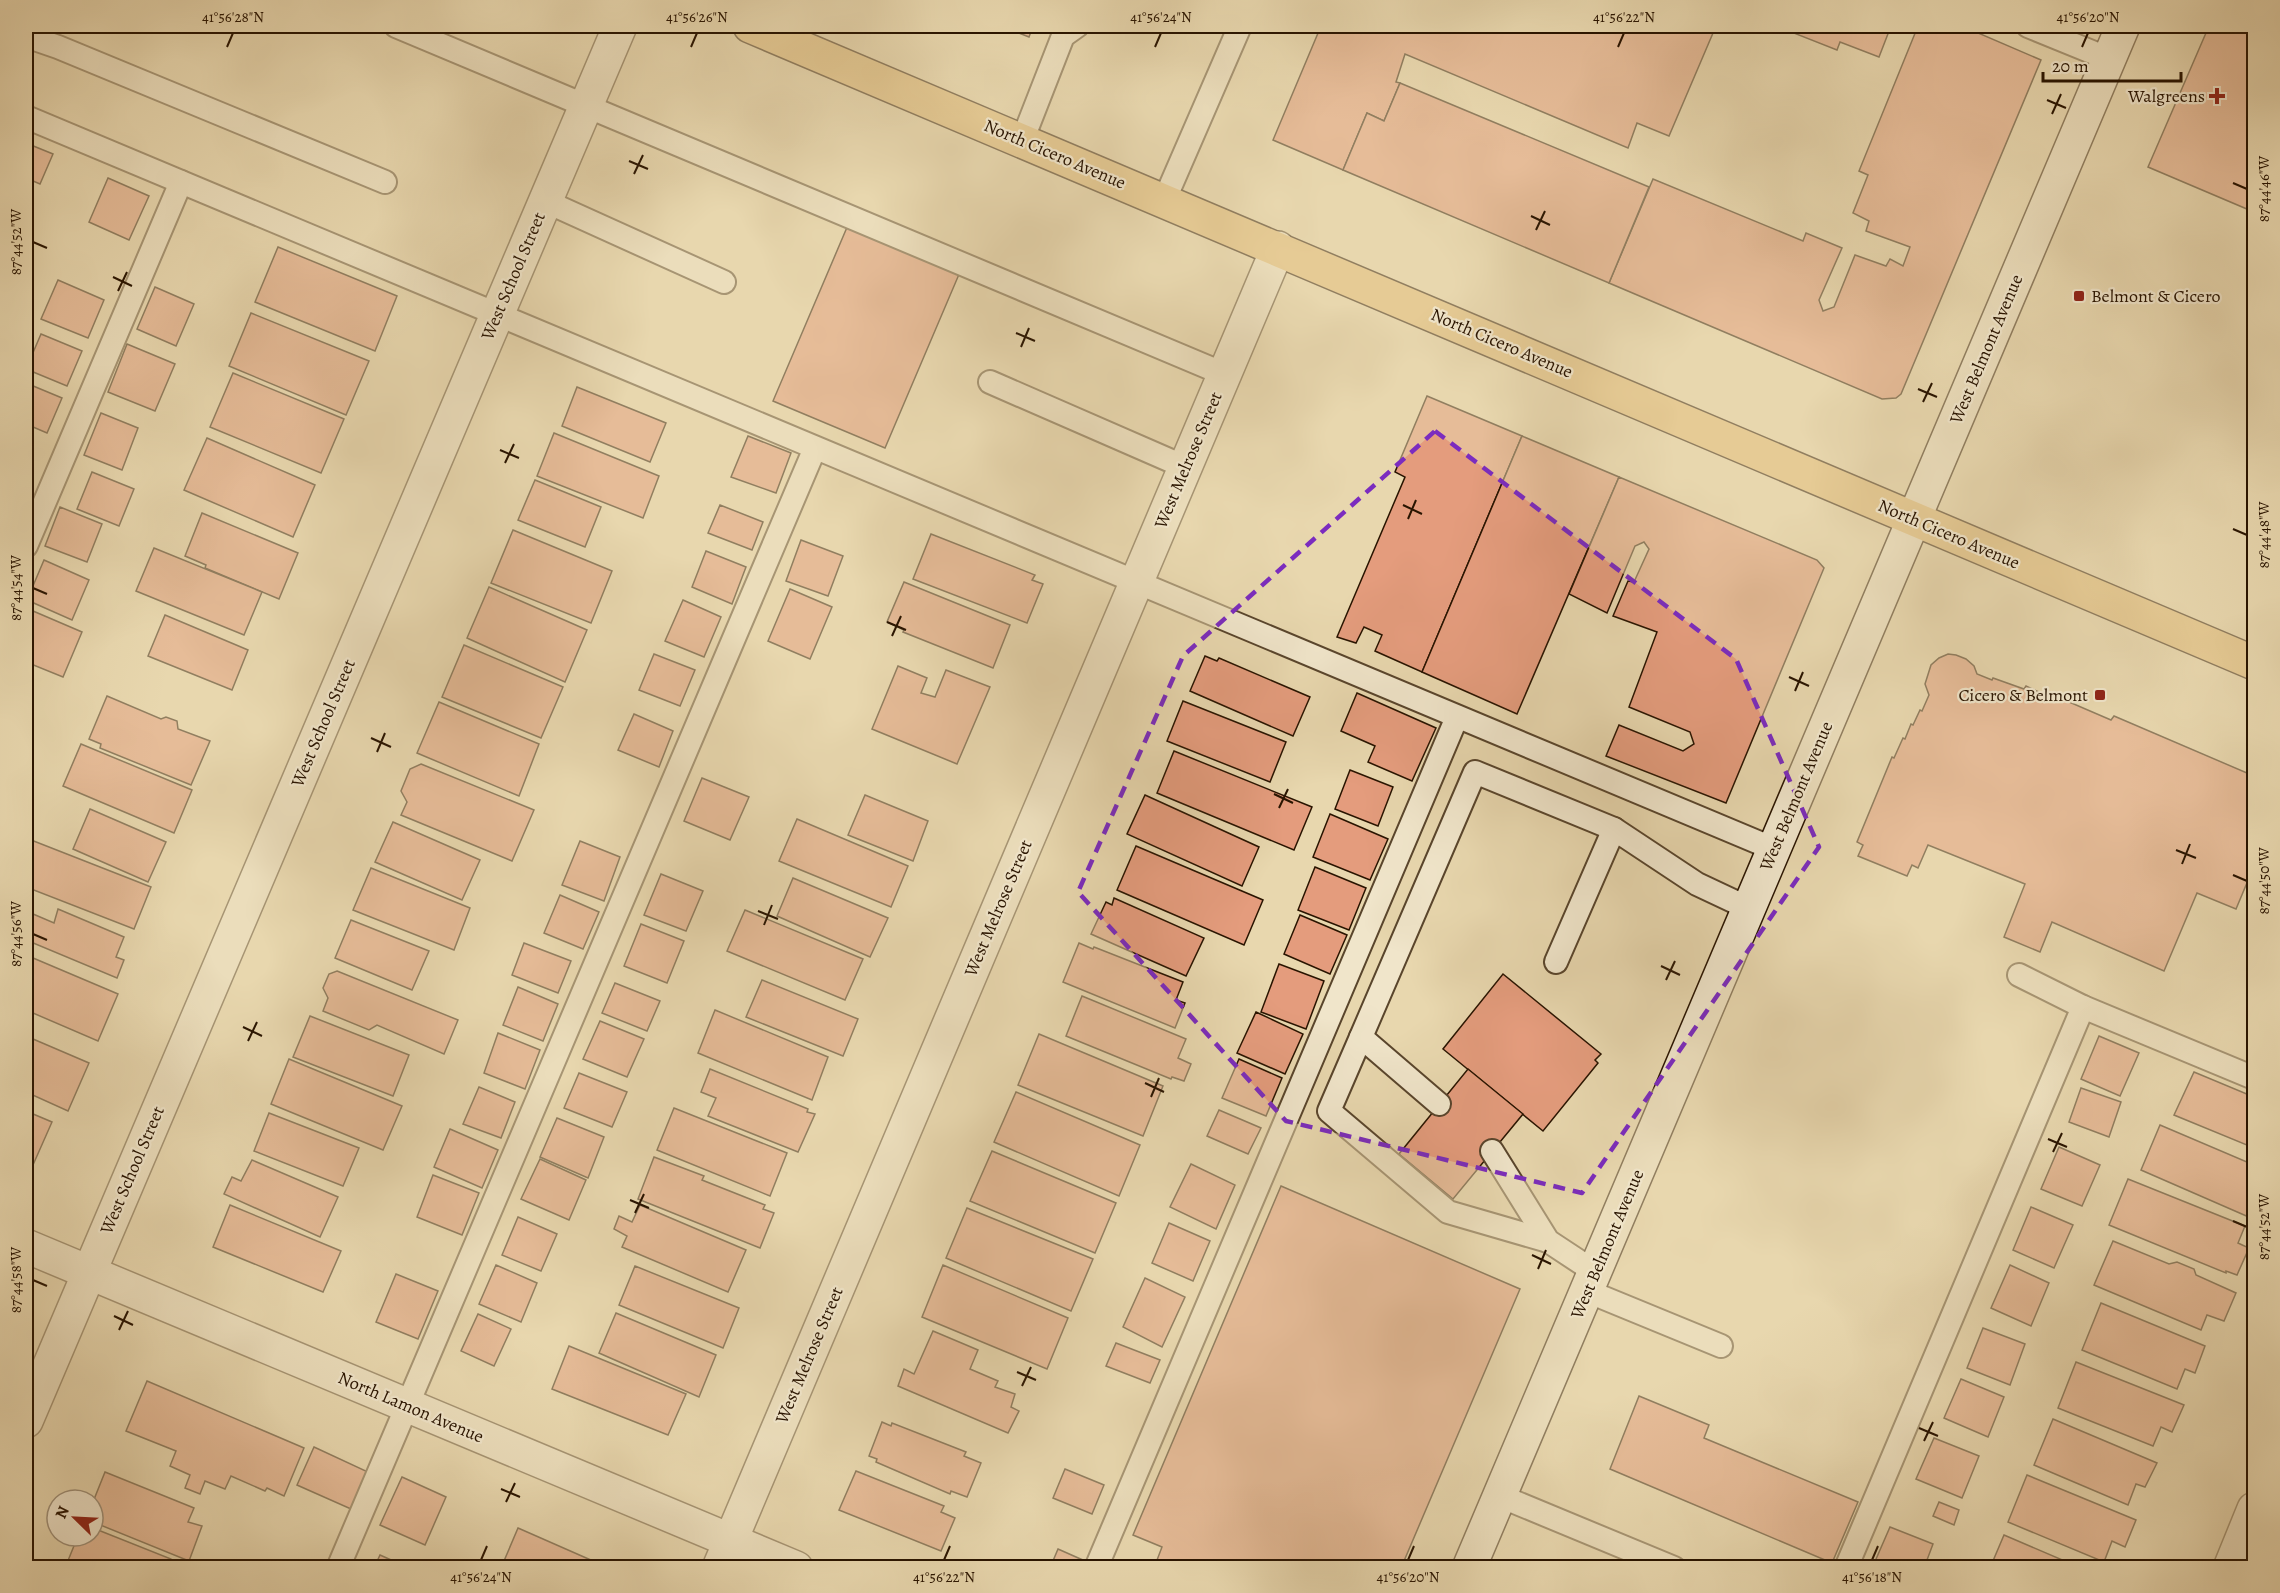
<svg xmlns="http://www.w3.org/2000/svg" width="2280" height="1593" viewBox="0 0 2280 1593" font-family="Alegreya,serif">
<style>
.building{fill:#e49c7d;stroke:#291400;stroke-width:1.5}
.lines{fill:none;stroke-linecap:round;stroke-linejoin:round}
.service-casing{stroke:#59452c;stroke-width:26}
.minor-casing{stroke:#59452c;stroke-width:36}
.secondary-casing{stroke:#291400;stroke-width:36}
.primary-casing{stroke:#291400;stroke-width:36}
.service{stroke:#f0e5ca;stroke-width:22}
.minor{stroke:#f0e5ca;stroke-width:33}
.secondary{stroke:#f0e5ca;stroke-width:33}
.primary{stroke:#e4bc77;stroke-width:33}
.marked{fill:none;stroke:#7b2cbf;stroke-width:4.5;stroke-dasharray:12 8;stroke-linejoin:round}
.ticks{fill:none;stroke:#291400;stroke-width:2}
.poi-dot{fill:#8f2418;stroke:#f0e5ca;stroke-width:2}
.labels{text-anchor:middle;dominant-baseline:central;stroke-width:4.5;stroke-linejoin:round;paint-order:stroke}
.poi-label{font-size:18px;fill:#291400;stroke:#f0e5ca;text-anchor:end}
.street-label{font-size:18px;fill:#291400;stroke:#f0e5ca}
.neatline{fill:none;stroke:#291400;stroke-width:2}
.ticks-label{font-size:15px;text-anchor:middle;fill:#291400}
</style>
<rect width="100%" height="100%" fill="#e8d7ae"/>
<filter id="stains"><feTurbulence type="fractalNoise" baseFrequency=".00333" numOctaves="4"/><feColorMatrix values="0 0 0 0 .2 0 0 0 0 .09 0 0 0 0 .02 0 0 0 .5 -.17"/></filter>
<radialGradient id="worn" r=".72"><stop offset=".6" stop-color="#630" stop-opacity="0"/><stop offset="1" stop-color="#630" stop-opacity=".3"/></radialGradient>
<g class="building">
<polygon points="1001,26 1033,26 1029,37"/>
<polygon points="1321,26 1716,26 1669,136 1637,123 1628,148 1405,54 1396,82 1400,83 1384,121 1367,113 1343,170 1273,140"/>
<polygon points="1776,26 1891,26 1879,57 1840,42 1837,50"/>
<polygon points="1918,26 1962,26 2041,60 1901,394 1896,398 1882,399 1609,283 1653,179 1803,241 1806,233 1842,248 1819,300 1823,311 1834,307 1855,255 1886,266 1890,259 1903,266 1910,247 1866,231 1869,221 1853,213 1868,175 1859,171"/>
<polygon points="2209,26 2254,26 2254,212 2148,167"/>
<polygon points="1400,83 1649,187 1609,283 1343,170 1367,113 1384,121"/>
<polygon points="26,143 53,154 40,184 26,178"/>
<polygon points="108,178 149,196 129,240 89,222"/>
<polygon points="848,225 960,272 885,448 773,401"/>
<polygon points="278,247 397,296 375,351 255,302"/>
<polygon points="58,280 104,300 88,338 41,319"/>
<polygon points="155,287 194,304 176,346 137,329"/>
<polygon points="251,313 369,361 346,415 229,366"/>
<polygon points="41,334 82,351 67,386 26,369"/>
<polygon points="127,344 175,364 155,411 108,392"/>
<polygon points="233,373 344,419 321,473 210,427"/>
<polygon points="26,383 62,398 47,433 26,424"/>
<polygon points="577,387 666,423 650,462 562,426"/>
<polygon points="1427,396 1522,436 1422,672 1375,651 1382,635 1364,627 1356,643 1337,637 1405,477 1395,472"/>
<polygon points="101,413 138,428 122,470 84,455"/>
<polygon points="554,433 659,476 643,518 537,476"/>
<polygon points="748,436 791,453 776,493 731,477"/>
<polygon points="1522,436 1619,477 1517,714 1422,672"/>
<polygon points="207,438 315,485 293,537 184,490"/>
<polygon points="92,472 134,489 119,526 77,509"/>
<polygon points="1619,477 1817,560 1824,568 1726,803 1606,756 1619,725 1683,751 1694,744 1690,732 1629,707 1657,632 1613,616 1628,581 1634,582 1649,549 1644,542 1635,546 1607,613 1569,594"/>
<polygon points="535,480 601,507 585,547 518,520"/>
<polygon points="720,505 763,522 752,550 708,533"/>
<polygon points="60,507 102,524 87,562 45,546"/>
<polygon points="202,513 298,553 279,599 205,568 206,565 185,556"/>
<polygon points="513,530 612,571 591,623 491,583"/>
<polygon points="931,534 1035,575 1032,580 1043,584 1027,623 913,579"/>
<polygon points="801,540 843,556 828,596 786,581"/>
<polygon points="154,548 262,592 244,635 136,591"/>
<polygon points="706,551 746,567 732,604 692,587"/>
<polygon points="44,560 89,580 72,620 27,600"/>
<polygon points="904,582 1010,625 993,668 903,632 904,630 887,622"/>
<polygon points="489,587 587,630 565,682 467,638"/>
<polygon points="790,589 832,607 810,659 768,641"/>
<polygon points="683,600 721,617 704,657 665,641"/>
<polygon points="26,608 82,632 63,677 26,662"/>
<polygon points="165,615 248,650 232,690 148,656"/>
<polygon points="464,645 563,687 541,738 442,697"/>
<polygon points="654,654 695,670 680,706 639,690"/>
<polygon points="1948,654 1956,655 1966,659 1974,666 1977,674 1992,680 1993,678 2024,689 2026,686 2045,695 2046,692 2111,720 2114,716 2254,776 2254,866 2236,909 2197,893 2164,971 2052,922 2040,952 2004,937 2025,884 1928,845 1918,868 1912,865 1907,876 1858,856 1863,845 1857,842 1892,757 1894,758 1903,738 1905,739 1911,724 1913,725 1920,710 1922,711 1929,695 1925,684 1931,665 1939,658"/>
<polygon points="1205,656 1217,661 1219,658 1310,697 1293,736 1190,691"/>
<polygon points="898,666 927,678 921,693 935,697 946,670 990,687 957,764 872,729"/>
<polygon points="1357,693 1436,728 1412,781 1368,762 1375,746 1341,731"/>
<polygon points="107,696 161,719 166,717 177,721 178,729 210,741 191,785 100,748 101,744 89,739"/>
<polygon points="1183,701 1286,742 1270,782 1167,741"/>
<polygon points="439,702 539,744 519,796 417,753"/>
<polygon points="634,714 673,731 659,767 618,750"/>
<polygon points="81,744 192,790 174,833 63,786"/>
<polygon points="1174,751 1312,807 1294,850 1157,793"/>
<polygon points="421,764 534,810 512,861 401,815 407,802 401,791 410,769"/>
<polygon points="1350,770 1393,787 1378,826 1335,809"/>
<polygon points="702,778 749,797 730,840 684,821"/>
<polygon points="865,795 928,821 913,861 848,835"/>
<polygon points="1145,795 1259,847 1242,886 1127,834"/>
<polygon points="90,809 166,842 148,882 73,849"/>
<polygon points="1330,814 1388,839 1370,880 1313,857"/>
<polygon points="797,819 908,866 891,907 779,861"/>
<polygon points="393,822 480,860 462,900 375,862"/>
<polygon points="26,838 151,887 134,929 26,887"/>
<polygon points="580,841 620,857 604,901 562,885"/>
<polygon points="1136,846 1263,900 1244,945 1117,890"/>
<polygon points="1315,867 1366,888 1349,930 1298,910"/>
<polygon points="371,868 470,908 454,950 353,910"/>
<polygon points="661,874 703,891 686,931 644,915"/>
<polygon points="793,878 888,918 870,957 777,916"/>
<polygon points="560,895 599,912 583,949 544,933"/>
<polygon points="1114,898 1204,938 1186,976 1091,934 1106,902 1112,905"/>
<polygon points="58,909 124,937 116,957 124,960 117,978 26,940 26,911 54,923"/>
<polygon points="745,910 863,959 845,1000 727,951"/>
<polygon points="1300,915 1347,935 1330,974 1284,954"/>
<polygon points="351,920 429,951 412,990 335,958"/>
<polygon points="641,924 684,941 667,983 624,966"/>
<polygon points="524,943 571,961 558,993 512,975"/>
<polygon points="1079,943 1093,949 1094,947 1183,982 1176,1000 1185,1003 1175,1028 1063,982"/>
<polygon points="26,955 118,994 98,1041 26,1010"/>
<polygon points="1279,964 1324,981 1306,1029 1261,1012"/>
<polygon points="337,971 458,1020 444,1054 377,1025 369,1030 323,1011 328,998 323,988 329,974"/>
<polygon points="1503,974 1601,1054 1595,1060 1598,1063 1543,1131 1443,1049"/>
<polygon points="762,980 858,1019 843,1056 746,1017"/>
<polygon points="615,983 660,1001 647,1031 602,1013"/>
<polygon points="518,987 558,1004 543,1041 503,1025"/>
<polygon points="1082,996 1186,1039 1178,1058 1191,1064 1184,1081 1172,1077 1171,1079 1066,1036"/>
<polygon points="715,1010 828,1057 812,1100 698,1053"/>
<polygon points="1256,1012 1303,1034 1285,1074 1237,1053"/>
<polygon points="310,1016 409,1055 393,1096 293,1057"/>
<polygon points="600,1021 644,1039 627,1077 583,1059"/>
<polygon points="498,1033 540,1050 525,1089 484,1073"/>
<polygon points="1039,1034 1163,1086 1143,1136 1018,1085"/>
<polygon points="26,1036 89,1063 68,1111 26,1092"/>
<polygon points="2099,1036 2139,1053 2120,1096 2081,1079"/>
<polygon points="289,1059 402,1106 383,1150 271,1104"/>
<polygon points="1239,1059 1282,1078 1266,1116 1222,1098"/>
<polygon points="710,1069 808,1109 807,1112 815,1114 798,1152 708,1116 716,1098 701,1092"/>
<polygon points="1468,1069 1523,1114 1453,1199 1399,1154"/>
<polygon points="2194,1072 2254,1097 2254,1148 2174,1115"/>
<polygon points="579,1073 627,1092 612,1127 564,1108"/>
<polygon points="479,1087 515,1102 501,1138 463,1124"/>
<polygon points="2081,1088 2121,1102 2109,1137 2069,1122"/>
<polygon points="1016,1092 1140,1145 1119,1196 994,1142"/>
<polygon points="674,1108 787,1153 770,1196 657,1150"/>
<polygon points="1219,1110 1261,1128 1248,1154 1207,1136"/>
<polygon points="26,1111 52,1122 29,1174 26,1172"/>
<polygon points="269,1113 359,1148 343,1186 254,1151"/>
<polygon points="557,1118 604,1137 588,1178 540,1157"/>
<polygon points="2160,1125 2254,1165 2254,1213 2251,1218 2141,1170"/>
<polygon points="450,1129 498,1150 482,1188 434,1167"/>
<polygon points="2059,1147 2100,1165 2082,1206 2041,1189"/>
<polygon points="992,1151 1116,1203 1095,1253 970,1201"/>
<polygon points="654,1157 704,1176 702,1180 765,1205 763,1209 774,1213 760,1248 638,1199"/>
<polygon points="540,1159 586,1180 569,1220 521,1199"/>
<polygon points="252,1160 338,1197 320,1237 224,1194 232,1177 241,1181"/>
<polygon points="1191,1164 1235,1185 1216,1229 1170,1207"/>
<polygon points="433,1175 479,1193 462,1235 417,1217"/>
<polygon points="2128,1179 2245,1226 2238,1243 2249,1248 2237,1275 2226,1271 2226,1273 2109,1225"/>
<polygon points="1281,1186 1520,1289 1401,1568 1154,1568 1162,1547 1133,1535"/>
<polygon points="230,1205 341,1251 323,1292 213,1247"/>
<polygon points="640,1205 746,1250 728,1292 622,1247 627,1236 614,1229 619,1216 632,1222"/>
<polygon points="2031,1207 2073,1225 2054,1268 2013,1250"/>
<polygon points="967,1208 1093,1259 1071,1311 946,1258"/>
<polygon points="518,1217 557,1234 541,1271 502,1255"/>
<polygon points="1169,1223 1210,1241 1193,1281 1152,1263"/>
<polygon points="2113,1241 2169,1264 2177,1262 2194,1269 2196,1275 2236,1293 2224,1321 2207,1315 2201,1330 2094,1285"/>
<polygon points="496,1265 537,1283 521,1322 479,1304"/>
<polygon points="943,1265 1068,1318 1047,1369 922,1317"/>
<polygon points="2010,1265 2049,1283 2031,1326 1991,1308"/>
<polygon points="635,1266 739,1308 723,1348 619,1305"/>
<polygon points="396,1274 438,1291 418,1339 376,1322"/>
<polygon points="1145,1278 1185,1297 1162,1347 1123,1327"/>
<polygon points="2101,1303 2205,1346 2195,1373 2185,1369 2177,1389 2082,1350"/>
<polygon points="616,1313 716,1355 699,1397 599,1353"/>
<polygon points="478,1314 511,1329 494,1366 461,1351"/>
<polygon points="1983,1328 2025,1344 2010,1385 1967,1368"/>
<polygon points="933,1331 978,1350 970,1369 998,1381 995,1387 1015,1394 1011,1407 1019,1411 1008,1433 898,1386 904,1369 914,1374"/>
<polygon points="1116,1343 1160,1360 1150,1383 1106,1366"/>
<polygon points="569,1346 686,1394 668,1435 552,1389"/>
<polygon points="2076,1362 2184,1405 2172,1432 2161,1427 2153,1446 2058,1408"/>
<polygon points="1961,1379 2004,1397 1988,1437 1944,1418"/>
<polygon points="147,1381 304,1448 284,1496 267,1488 265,1491 231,1476 225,1489 205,1481 200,1494 185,1488 190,1475 170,1466 176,1451 126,1431"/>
<polygon points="1639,1396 1709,1425 1704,1438 1858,1502 1832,1563 1610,1469"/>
<polygon points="2053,1419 2157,1463 2145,1487 2136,1484 2128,1505 2034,1465"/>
<polygon points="882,1422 891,1426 892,1423 966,1452 964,1456 981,1463 967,1497 951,1491 950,1494 876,1462 877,1459 869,1456"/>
<polygon points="1934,1438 1979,1456 1962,1498 1916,1479"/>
<polygon points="314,1447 368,1472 351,1509 297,1485"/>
<polygon points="1065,1469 1104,1485 1092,1514 1053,1498"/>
<polygon points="856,1471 944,1506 941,1512 955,1518 941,1551 839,1510"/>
<polygon points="105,1472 194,1508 188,1522 202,1526 189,1561 93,1522 93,1502"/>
<polygon points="2027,1475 2136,1520 2125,1547 2112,1541 2104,1562 2008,1522"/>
<polygon points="402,1477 446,1497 425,1545 380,1525"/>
<polygon points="1939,1502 1959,1510 1954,1525 1933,1516"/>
<polygon points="1890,1527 1933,1544 1924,1568 1873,1566"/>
<polygon points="93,1528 171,1559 172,1565 180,1568 65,1568 78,1536 93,1536"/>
<polygon points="518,1528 609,1568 501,1568"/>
<polygon points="2004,1535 2081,1568 1990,1568"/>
<polygon points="1058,1549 1085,1561 1082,1568 1050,1568"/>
<polygon points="380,1555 409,1568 374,1568"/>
</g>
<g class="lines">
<g class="service-casing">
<g id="service">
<polyline points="396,26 1224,374"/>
<polyline points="2028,26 2109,59"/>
<polyline points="26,36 58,47 385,182"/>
<polyline points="26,117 1774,849"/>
<polyline points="1022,141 1063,36 1077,26"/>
<polyline points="545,201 724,282"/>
<polyline points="1164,201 1240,26"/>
<polyline points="990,382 1185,467"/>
<polyline points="26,546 181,182"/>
<polyline points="1556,962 1614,829"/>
<polyline points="2019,975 2083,1007 2254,1078"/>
<polyline points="1361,1037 1329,1111 1448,1212 1548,1241"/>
<polyline points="1439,1104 1361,1037 1475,772 1614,829 1697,884 1748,908"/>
<polyline points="1492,1151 1548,1241 1595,1272"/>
<polyline points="1587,1291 1721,1346"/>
<polyline points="1500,1496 1674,1568"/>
<polyline points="338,1568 815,448"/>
<polyline points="1096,1568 1457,717"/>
<polyline points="1846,1568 2083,1007"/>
</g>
</g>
<g class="minor-casing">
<g id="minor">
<polyline points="26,1246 796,1568"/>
<polyline points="26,1421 620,26"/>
<polyline points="719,1568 1278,248"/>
<polyline points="2230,1568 2254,1509"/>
</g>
</g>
<g class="secondary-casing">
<polyline id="secondary" points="1469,1568 2123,26"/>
</g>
<g class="primary-casing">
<polyline id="primary" points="750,26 2254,663"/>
</g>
<use href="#service" class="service"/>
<use href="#minor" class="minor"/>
<use href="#secondary" class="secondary"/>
<use href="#primary" class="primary"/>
</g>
<path d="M0 0H2280V1593H0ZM 1435,431 L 1736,659 L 1819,847 L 1582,1193 L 1286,1121 L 1078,892 L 1183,656 Z" fill="#e8d7ae" fill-opacity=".55" fill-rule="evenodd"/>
<path class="marked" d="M 1435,431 L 1736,659 L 1819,847 L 1582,1193 L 1286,1121 L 1078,892 L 1183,656 Z"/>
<path class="ticks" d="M 227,47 L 233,33M 691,47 L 697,33M 1155,47 L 1161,33M 1618,47 L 1624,33M 2082,47 L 2088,33M 2047,100 L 2066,108M 2052,114 L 2061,94M 629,161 L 648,169M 634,174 L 643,155M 2233,183 L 2247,189M 1531,216 L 1550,225M 1536,230 L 1545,211M 33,242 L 47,248M 113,277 L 132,286M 118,291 L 127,272M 1016,333 L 1035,341M 1021,347 L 1029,328M 1918,389 L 1937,397M 1923,402 L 1932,383M 500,450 L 519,458M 505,463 L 514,444M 1403,505 L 1422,514M 1408,519 L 1416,500M 2233,529 L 2247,535M 33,588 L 47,594M 887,622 L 906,630M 892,636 L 901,616M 1789,677 L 1809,686M 1795,691 L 1803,672M 371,738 L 391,747M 377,752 L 385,733M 1274,794 L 1293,803M 1279,808 L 1288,789M 2176,850 L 2196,858M 2182,864 L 2190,844M 2233,875 L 2247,881M 758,911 L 778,919M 764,925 L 772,905M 33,934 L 47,940M 1661,966 L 1680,975M 1666,980 L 1675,961M 243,1027 L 262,1036M 248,1041 L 257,1022M 1145,1083 L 1164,1092M 1151,1097 L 1159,1078M 2048,1139 L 2067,1147M 2053,1152 L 2062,1133M 630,1200 L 649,1208M 635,1213 L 644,1194M 2233,1221 L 2247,1227M 1532,1255 L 1551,1264M 1538,1269 L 1546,1250M 33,1280 L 47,1286M 114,1316 L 133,1325M 119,1330 L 128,1311M 1017,1372 L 1036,1380M 1022,1386 L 1031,1367M 1919,1428 L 1938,1436M 1924,1441 L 1933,1422M 501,1489 L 520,1497M 506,1502 L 515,1483M 481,1560 L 487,1546M 944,1560 L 950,1546M 1408,1560 L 1414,1546M 1872,1560 L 1878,1546"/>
<g class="poi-dot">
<path d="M2214 87h6v6h6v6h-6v6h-6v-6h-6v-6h6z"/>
<rect x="2073" y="290" width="12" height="12" rx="3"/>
<rect x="2094" y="689" width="12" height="12" rx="3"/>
</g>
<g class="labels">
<g class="poi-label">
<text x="2205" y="96">Walgreens</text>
<text x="2091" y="296" text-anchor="start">Belmont &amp; Cicero</text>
<text x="2088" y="695">Cicero &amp; Belmont</text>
</g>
<g class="street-label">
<text transform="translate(1055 154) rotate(23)">North Cicero Avenue</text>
<text transform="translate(513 276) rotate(-67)">West School Street</text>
<text transform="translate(1502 343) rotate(23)">North Cicero Avenue</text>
<text transform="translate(1986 349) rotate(-67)">West Belmont Avenue</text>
<text transform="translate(1188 460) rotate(-67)">West Melrose Street</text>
<text transform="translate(1949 534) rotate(23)">North Cicero Avenue</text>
<text transform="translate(323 723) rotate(-67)">West School Street</text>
<text transform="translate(1796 796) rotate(-67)">West Belmont Avenue</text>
<text transform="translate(998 908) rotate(-67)">West Melrose Street</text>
<text transform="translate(132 1170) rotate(-67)">West School Street</text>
<text transform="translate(1607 1244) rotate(-67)">West Belmont Avenue</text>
<text transform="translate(809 1355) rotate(-67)">West Melrose Street</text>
<text transform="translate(411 1407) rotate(23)">North Lamon Avenue</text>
</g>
</g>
<rect width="2280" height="1593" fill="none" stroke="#e8d7ae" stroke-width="66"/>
<g transform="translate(75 1518) rotate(294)"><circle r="28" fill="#f0e5ca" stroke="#a09179" stroke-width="1.5"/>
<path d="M0-4.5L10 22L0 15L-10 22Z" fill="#8f2418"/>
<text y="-9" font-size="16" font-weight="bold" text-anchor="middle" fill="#291400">N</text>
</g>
<path d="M2043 72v9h138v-9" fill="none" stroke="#291400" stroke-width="3"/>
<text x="2052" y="72" font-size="18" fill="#291400" stroke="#f0e5ca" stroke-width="4.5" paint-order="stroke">20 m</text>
<rect x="33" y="33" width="2214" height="1527" class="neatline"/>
<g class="ticks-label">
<text x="233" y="22">41°56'28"N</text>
<text x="697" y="22">41°56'26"N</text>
<text x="1161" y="22">41°56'24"N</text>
<text x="1624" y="22">41°56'22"N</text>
<text x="2088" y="22">41°56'20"N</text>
<text transform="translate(2264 189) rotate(-90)" y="5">87°44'46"W</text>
<text transform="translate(16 242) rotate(-90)" y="5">87°44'52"W</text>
<text transform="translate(2264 535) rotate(-90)" y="5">87°44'48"W</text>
<text transform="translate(16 588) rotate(-90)" y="5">87°44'54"W</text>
<text transform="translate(2264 881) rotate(-90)" y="5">87°44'50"W</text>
<text transform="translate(16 934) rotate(-90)" y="5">87°44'56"W</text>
<text transform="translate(2264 1227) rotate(-90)" y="5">87°44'52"W</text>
<text transform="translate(16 1280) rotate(-90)" y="5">87°44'58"W</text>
<text x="481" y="1582">41°56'24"N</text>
<text x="944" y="1582">41°56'22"N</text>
<text x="1408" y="1582">41°56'20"N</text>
<text x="1872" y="1582">41°56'18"N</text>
</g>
<rect width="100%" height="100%" filter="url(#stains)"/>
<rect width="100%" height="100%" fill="url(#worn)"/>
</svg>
